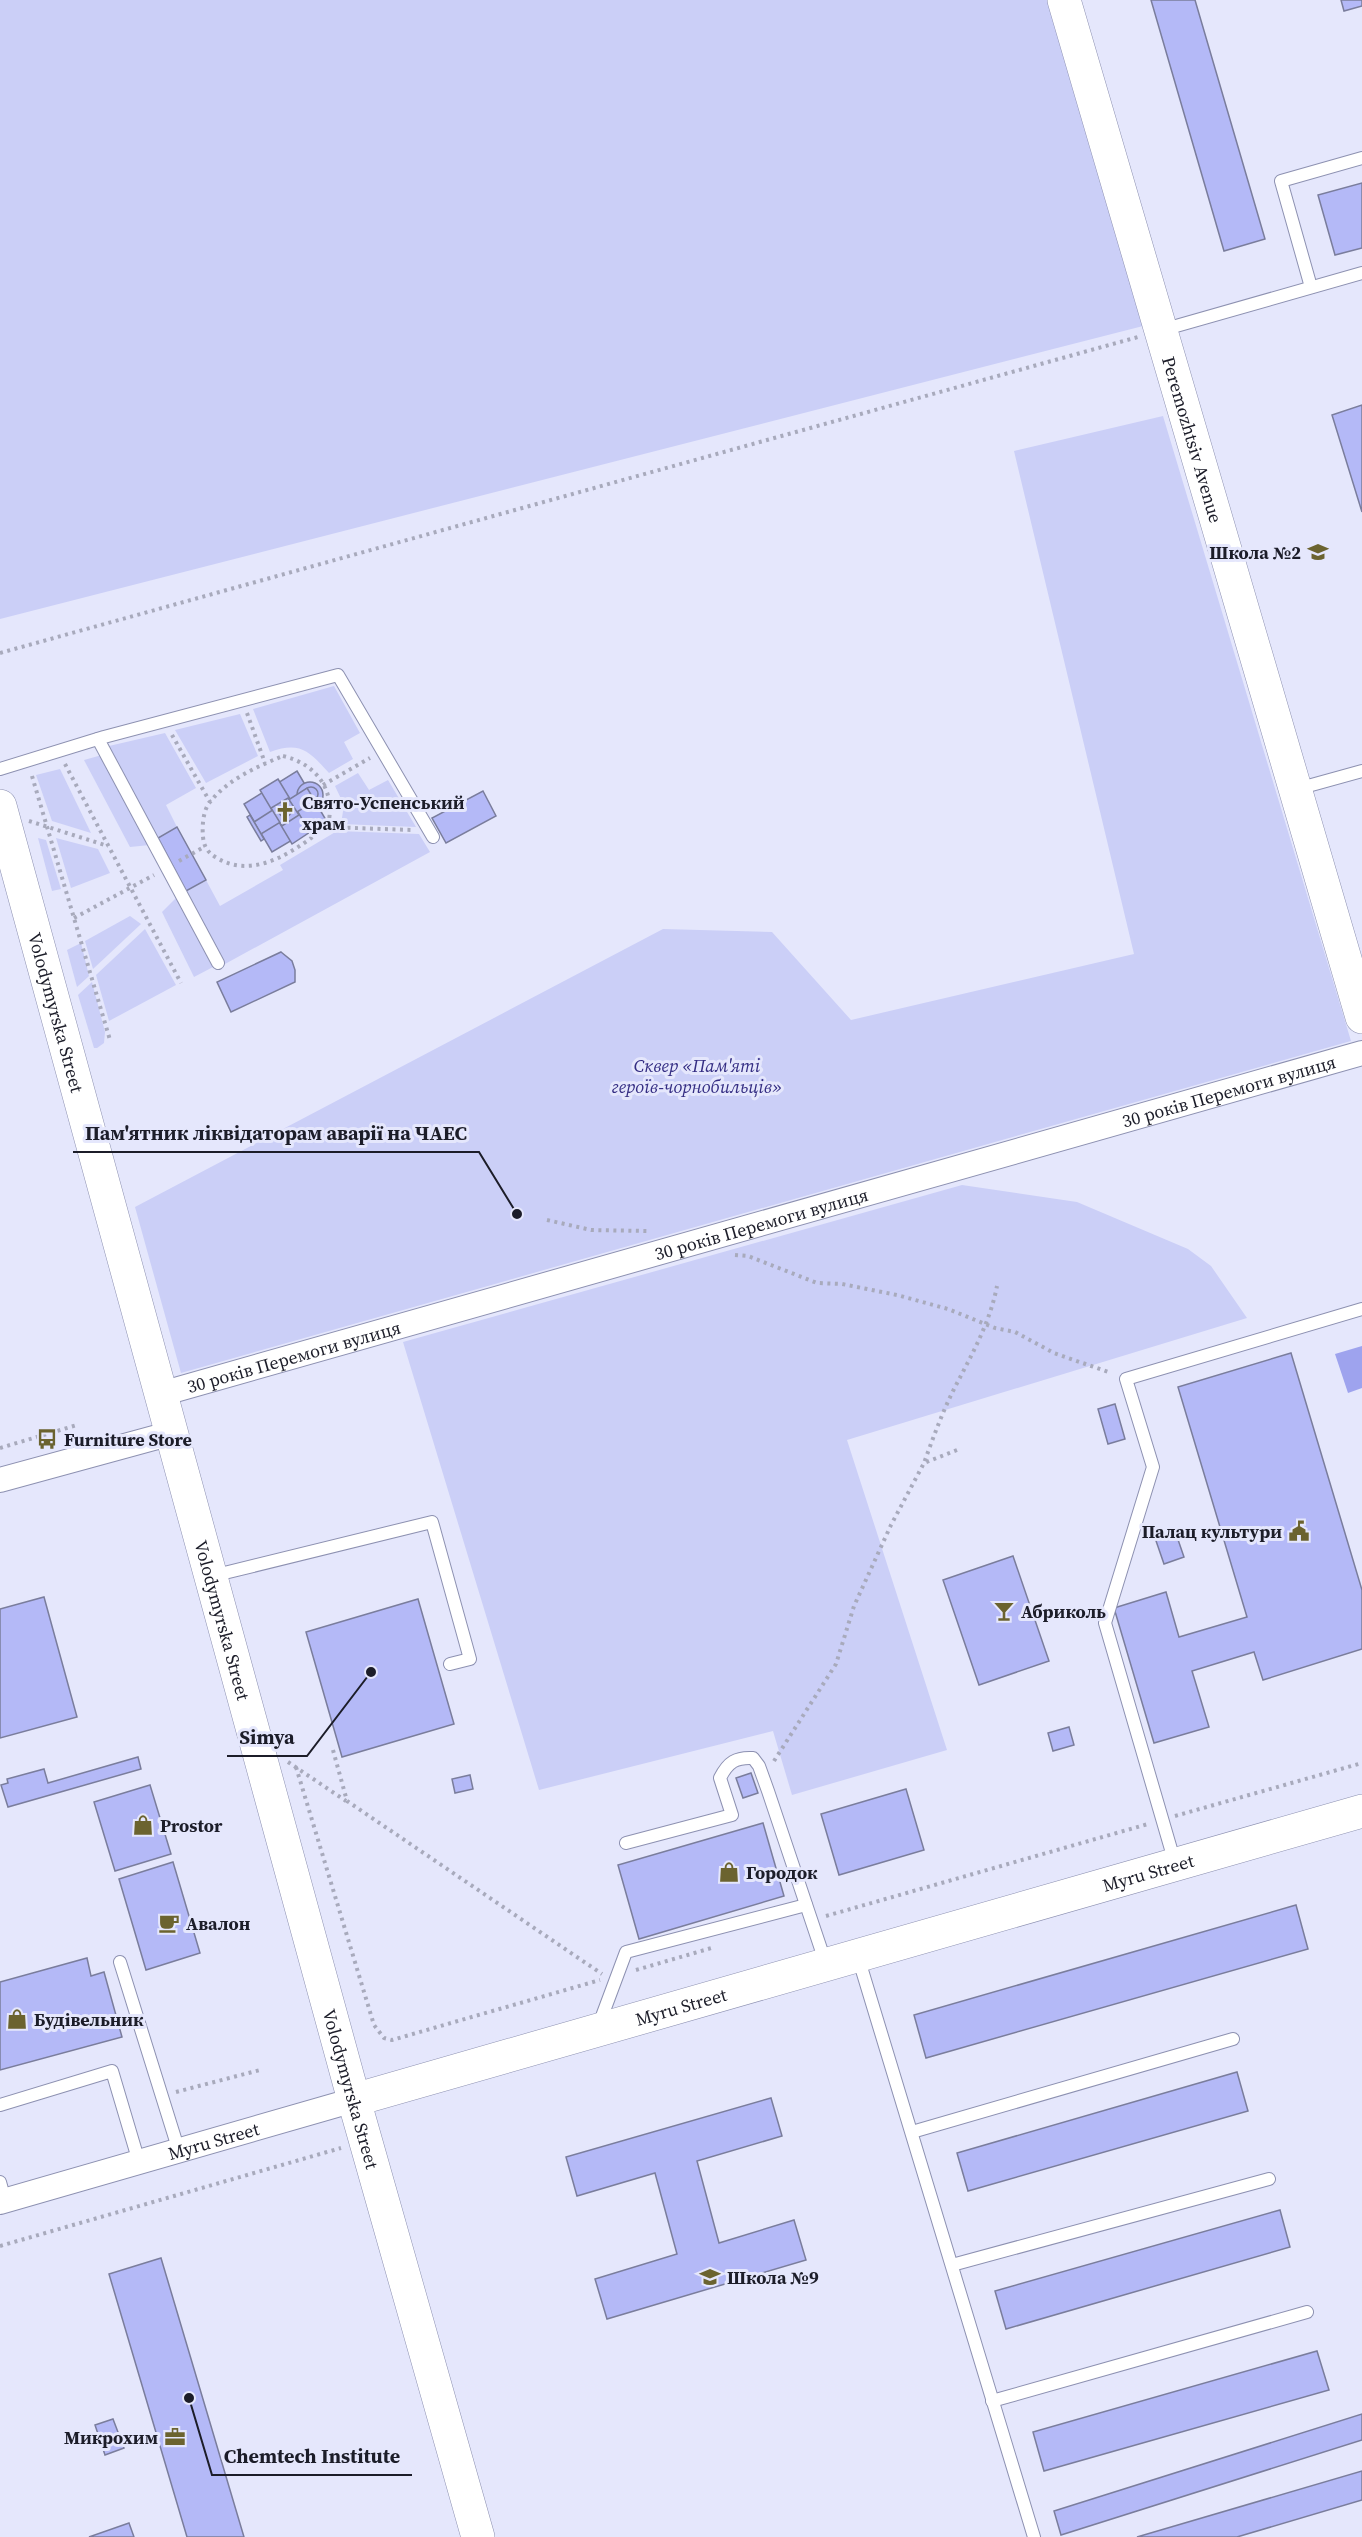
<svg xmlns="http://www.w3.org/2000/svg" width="1362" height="2537" viewBox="0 0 1362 2537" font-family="'Source Serif 4',serif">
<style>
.green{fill:#cbcff7}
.water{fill:#9ea3ee}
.building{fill:#b4b9f7;stroke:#7a7d9c;stroke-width:1.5}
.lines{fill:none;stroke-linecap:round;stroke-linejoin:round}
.lane-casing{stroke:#8d91b1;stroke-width:14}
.street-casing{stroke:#8d91b1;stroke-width:26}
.secondary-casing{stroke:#8d91b1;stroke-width:34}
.path{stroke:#a8aabc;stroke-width:4;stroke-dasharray:3 4.5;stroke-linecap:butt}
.lane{stroke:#fff;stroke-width:12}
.street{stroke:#fff;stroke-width:24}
.secondary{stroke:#fff;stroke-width:33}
.labels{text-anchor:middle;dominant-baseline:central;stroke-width:6;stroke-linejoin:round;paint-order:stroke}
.street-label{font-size:18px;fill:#1c1d29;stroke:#e5e7fc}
.poi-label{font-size:18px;font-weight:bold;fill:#1c1d29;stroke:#e5e7fc;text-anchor:start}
.park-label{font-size:18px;font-style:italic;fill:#342d83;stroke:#e5e7fc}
.leader{fill:none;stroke:#1c1d29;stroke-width:2}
.callout-dot{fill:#1c1d29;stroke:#e5e7fc;stroke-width:2}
.callout-label{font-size:20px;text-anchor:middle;font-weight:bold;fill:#1c1d29;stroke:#e5e7fc;stroke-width:6;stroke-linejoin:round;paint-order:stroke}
</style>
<rect width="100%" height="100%" fill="#e5e7fc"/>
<g class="green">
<polygon points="0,0 1053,0 1147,325 0,619"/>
<polygon points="1163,416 1351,1041 181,1373 135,1207 663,929 772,932 851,1020 1134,954 1014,451"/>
<path d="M 334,686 L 360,733 L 344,742 L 353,759 L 329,773 C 309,751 300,741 270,752 L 253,709 Z"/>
<polygon points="240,714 258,756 206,783 175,730"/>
<polygon points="165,733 196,788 166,805 177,827 158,838 109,746"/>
<polygon points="102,755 150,845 130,847 84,760"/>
<polygon points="60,769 91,833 52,821 36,775"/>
<polygon points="358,773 369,790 388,780 416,827 341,824 344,805 335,786"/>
<polygon points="337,831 419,834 430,852 225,964 186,891 206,880 220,906 283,870 280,865"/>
<polygon points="38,838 46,840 61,889 52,891"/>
<polygon points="56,838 98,849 110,873 71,888"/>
<polygon points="178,896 213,967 194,977 162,912"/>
<polygon points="130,916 141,924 93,969 85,941"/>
<polygon points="145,929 176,985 109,1021 96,975"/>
<polygon points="81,943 89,976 77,987 67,950"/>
<polygon points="92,982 105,1032 104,1043 97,1048 94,1048 78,995"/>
<polygon points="962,1185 1077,1202 1188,1249 1211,1266 1247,1318 847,1440 947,1750 792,1795 773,1731 539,1790 403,1342"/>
</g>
<polygon class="water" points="1362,1346 1362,1388 1348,1393 1335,1354"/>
<g class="building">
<polygon points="1151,0 1195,0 1265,239 1224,251"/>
<polygon points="1341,0 1362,0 1362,6 1344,11"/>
<polygon points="1362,183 1362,248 1335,255 1318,195"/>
<polygon points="1362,405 1362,512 1332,415"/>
<polygon points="297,771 326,820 272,852 244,804"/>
<polygon points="278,779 310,832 292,844 260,790"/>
<circle cx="310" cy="795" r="13"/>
<circle cx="311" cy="794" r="7"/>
<polygon points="307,788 315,801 261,834 254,822"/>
<polygon points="483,791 496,816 446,843 432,818"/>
<polygon points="288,798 299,815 282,826 271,808"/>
<circle cx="285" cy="811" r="6"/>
<polygon points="250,815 264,839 261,841 247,817"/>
<polygon points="177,827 206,880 186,891 158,838"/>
<polygon points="281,952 292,961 295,970 295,982 231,1012 217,982"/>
<polygon points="1291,1353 1362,1590 1362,1649 1263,1680 1254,1652 1192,1671 1209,1727 1154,1743 1114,1608 1166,1592 1179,1637 1247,1617 1178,1387"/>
<polygon points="1115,1404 1125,1439 1108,1444 1098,1409"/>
<polygon points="1174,1528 1184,1557 1164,1564 1154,1535"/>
<polygon points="1013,1556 1049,1661 979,1685 943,1580"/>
<polygon points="44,1597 77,1717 0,1738 0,1609"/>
<polygon points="418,1599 454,1724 342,1757 306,1632"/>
<polygon points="1069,1727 1074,1745 1053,1751 1048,1733"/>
<polygon points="138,1757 141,1769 8,1807 1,1785 8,1783 7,1779 44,1769 48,1783"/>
<polygon points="751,1773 758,1793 743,1798 736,1778"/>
<polygon points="470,1775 473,1789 455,1793 452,1779"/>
<polygon points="150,1785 171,1854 115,1871 94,1802"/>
<polygon points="906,1789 924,1850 839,1875 821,1814"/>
<polygon points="763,1823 784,1896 639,1939 618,1865"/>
<polygon points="173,1862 200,1953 146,1970 119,1879"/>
<polygon points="1296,1905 1308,1949 926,2058 914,2015"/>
<polygon points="87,1958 91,1976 104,1972 122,2037 0,2070 0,1982"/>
<polygon points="1237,2072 1248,2111 968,2191 957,2153"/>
<polygon points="771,2098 782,2136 697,2161 719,2243 794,2220 806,2260 607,2319 595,2279 677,2254 655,2173 577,2196 566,2157"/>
<polygon points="1280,2210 1290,2247 1006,2329 995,2291"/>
<polygon points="161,2258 244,2537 187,2537 109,2274"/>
<polygon points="1317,2351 1329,2390 1044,2471 1033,2432"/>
<polygon points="1362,2414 1362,2440 1061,2535 1054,2511"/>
<polygon points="113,2419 124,2448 105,2455 95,2425"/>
<polygon points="1362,2471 1362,2500 1237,2537 1137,2537"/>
<polygon points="129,2523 134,2537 89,2537"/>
</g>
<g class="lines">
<g class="lane-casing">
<g id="lane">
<polyline points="1311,287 1281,181 1362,158"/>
<polyline points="1162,330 1362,273"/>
<polyline points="98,739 218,963"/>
<polyline points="0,769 104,737 338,675 433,837"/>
<polyline points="1297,789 1362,771"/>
<polyline points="212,1576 432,1522 470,1659 450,1664"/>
<path d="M 626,1843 L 732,1815 L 720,1778 C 728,1762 736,1757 753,1758 L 759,1766 L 768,1791 L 826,1964"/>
<polyline points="1175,1863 1105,1623 1153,1467 1126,1379 1362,1309"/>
<polyline points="858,1957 1034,2537"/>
<polyline points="120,1962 179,2151"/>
<polyline points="598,2027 626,1952 806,1905"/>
<polyline points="0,2105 112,2071 139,2162"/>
<polyline points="912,2132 1233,2039"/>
<polyline points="0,2182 5,2200"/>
<polyline points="952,2265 1269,2179"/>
<polyline points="992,2401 1307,2312"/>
</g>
</g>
<g class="street-casing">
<g id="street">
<path id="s1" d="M 161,1394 L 1362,1053"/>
<polyline points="0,1480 172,1433"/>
<path id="s2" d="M 0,2202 L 354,2100"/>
</g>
</g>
<g class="secondary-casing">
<g id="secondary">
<path id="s3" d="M 1064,0 L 1362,1017"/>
<path id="s4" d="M 0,806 L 354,2100 L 478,2537"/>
<path id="s5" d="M 354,2100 L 1362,1811"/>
</g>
</g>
<g class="path">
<polyline points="0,653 1138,337"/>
<polyline points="247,713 265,763"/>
<polyline points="172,735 210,802"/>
<path d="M 283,756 C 317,764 336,791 328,825 C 298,849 255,881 217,858 C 208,853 204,847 203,837 C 202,826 203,810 210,802 C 227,780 258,766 283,756 Z"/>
<polyline points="65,764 181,983"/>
<polyline points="32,776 110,1040"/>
<polyline points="323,785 370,758"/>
<polyline points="29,821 108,846"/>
<polyline points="325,827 413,830"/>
<polyline points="179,861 204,847"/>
<polyline points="74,918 154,875"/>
<polyline points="547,1220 591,1230 648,1231"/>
<polyline points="735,1255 748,1256 817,1283 842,1284 897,1295 948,1309 995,1328 1015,1332 1054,1353 1111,1373"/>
<polyline points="0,1448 77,1425"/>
<path d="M 957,1450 L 924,1463 C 933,1438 942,1413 954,1389 C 971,1356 990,1323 997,1286"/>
<polyline points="333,1750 347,1801 602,1974"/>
<polyline points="774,1761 836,1664 854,1606 891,1525 924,1463"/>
<polyline points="288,1762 346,1801"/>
<polyline points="296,1767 374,2025 384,2038 392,2040 600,1980"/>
<polyline points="1175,1816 1362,1763"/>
<polyline points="826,1916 1148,1824"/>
<polyline points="636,1970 715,1947"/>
<polyline points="176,2092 260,2070"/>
<polyline points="0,2246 341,2148"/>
</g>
<use href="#lane" class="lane"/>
<use href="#street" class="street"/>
<use href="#secondary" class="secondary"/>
</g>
<defs>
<g id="school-bare" transform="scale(1.62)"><path d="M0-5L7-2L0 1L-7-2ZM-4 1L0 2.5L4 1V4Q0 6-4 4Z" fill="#6b632f" stroke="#e5e7fc" stroke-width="2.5" paint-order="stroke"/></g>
<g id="church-bare" transform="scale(1.62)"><path d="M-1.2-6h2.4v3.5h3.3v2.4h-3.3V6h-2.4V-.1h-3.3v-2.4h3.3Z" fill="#6b632f" stroke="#e5e7fc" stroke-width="2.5" paint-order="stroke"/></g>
<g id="bus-bare" transform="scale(1.62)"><path d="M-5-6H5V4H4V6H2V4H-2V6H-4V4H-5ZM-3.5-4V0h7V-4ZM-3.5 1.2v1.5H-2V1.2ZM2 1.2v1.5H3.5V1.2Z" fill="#6b632f" stroke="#e5e7fc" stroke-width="2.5" paint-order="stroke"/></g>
<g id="civic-bare" transform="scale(1.62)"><path d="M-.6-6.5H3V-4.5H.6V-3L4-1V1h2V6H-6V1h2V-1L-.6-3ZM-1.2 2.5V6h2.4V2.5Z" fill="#6b632f" stroke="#e5e7fc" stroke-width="2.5" paint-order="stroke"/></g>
<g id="bar-bare" transform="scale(1.62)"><path d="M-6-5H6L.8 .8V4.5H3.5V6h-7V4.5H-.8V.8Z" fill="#6b632f" stroke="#e5e7fc" stroke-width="2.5" paint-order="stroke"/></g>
<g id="shop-bare" transform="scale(1.62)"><path d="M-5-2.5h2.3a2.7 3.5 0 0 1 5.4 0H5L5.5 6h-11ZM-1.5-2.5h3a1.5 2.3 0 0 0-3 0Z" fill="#6b632f" stroke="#e5e7fc" stroke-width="2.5" paint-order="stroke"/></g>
<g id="cafe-bare" transform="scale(1.62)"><path d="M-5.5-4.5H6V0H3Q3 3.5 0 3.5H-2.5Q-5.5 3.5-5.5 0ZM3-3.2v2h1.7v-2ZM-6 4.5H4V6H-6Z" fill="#6b632f" stroke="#e5e7fc" stroke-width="2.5" paint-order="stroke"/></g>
<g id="office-bare" transform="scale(1.62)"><path d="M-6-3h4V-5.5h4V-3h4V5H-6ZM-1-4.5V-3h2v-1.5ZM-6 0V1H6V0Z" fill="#6b632f" stroke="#e5e7fc" stroke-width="2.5" paint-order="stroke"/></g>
</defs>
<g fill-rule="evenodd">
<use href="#school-bare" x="1318" y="552"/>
<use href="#church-bare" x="285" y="812"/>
<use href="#bus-bare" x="47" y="1439"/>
<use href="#civic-bare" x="1299" y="1531"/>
<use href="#bar-bare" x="1004" y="1611"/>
<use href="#shop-bare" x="143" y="1825"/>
<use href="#shop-bare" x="729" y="1872"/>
<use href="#cafe-bare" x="169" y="1923"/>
<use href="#shop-bare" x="17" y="2019"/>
<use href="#school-bare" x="710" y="2277"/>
<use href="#office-bare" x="175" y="2437"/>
</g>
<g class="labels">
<g class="street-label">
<text stroke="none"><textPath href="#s3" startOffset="458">Peremozhtsiv Avenue</textPath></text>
<text stroke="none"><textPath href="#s4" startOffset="214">Volodymyrska Street</textPath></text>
<text stroke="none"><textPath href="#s1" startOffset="1110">30 років Перемоги вулиця</textPath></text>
<text stroke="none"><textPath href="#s1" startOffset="624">30 років Перемоги вулиця</textPath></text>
<text stroke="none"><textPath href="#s1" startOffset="138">30 років Перемоги вулиця</textPath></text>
<text stroke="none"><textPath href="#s4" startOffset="844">Volodymyrska Street</textPath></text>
<text stroke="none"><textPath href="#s5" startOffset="826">Myru Street</textPath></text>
<text stroke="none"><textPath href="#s5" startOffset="340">Myru Street</textPath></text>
<text stroke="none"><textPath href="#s4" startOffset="1330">Volodymyrska Street</textPath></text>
<text stroke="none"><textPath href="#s2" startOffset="222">Myru Street</textPath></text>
</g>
<g class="poi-label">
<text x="1301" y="552" text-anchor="end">Школа №2</text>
<text x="302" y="802">Свято-Успенський<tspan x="302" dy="21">храм</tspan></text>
<text x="64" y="1439">Furniture Store</text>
<text x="1282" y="1531" text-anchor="end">Палац культури</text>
<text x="1021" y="1611">Абриколь</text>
<text x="160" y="1825">Prostor</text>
<text x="746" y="1872">Городок</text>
<text x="186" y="1923">Авалон</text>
<text x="34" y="2019">Будівельник</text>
<text x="727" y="2277">Школа №9</text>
<text x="158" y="2437" text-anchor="end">Микрохим</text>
</g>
<g class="park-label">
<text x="697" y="1065">Сквер «Пам'яті<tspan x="697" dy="21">героїв-чорнобильців»</tspan></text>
</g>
</g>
<path class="leader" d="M517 1214L479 1152H73M371 1672L307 1756H227M189 2398L212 2475H412"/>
<g class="callout-dot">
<circle cx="517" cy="1214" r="6"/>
<circle cx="371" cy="1672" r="6"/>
<circle cx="189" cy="2398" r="6"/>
</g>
<g class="callout-label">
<text x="276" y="1140">Пам'ятник ліквідаторам аварії на ЧАЕС</text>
<text x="267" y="1744">Simya</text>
<text x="312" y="2463">Chemtech Institute</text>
</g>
</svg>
